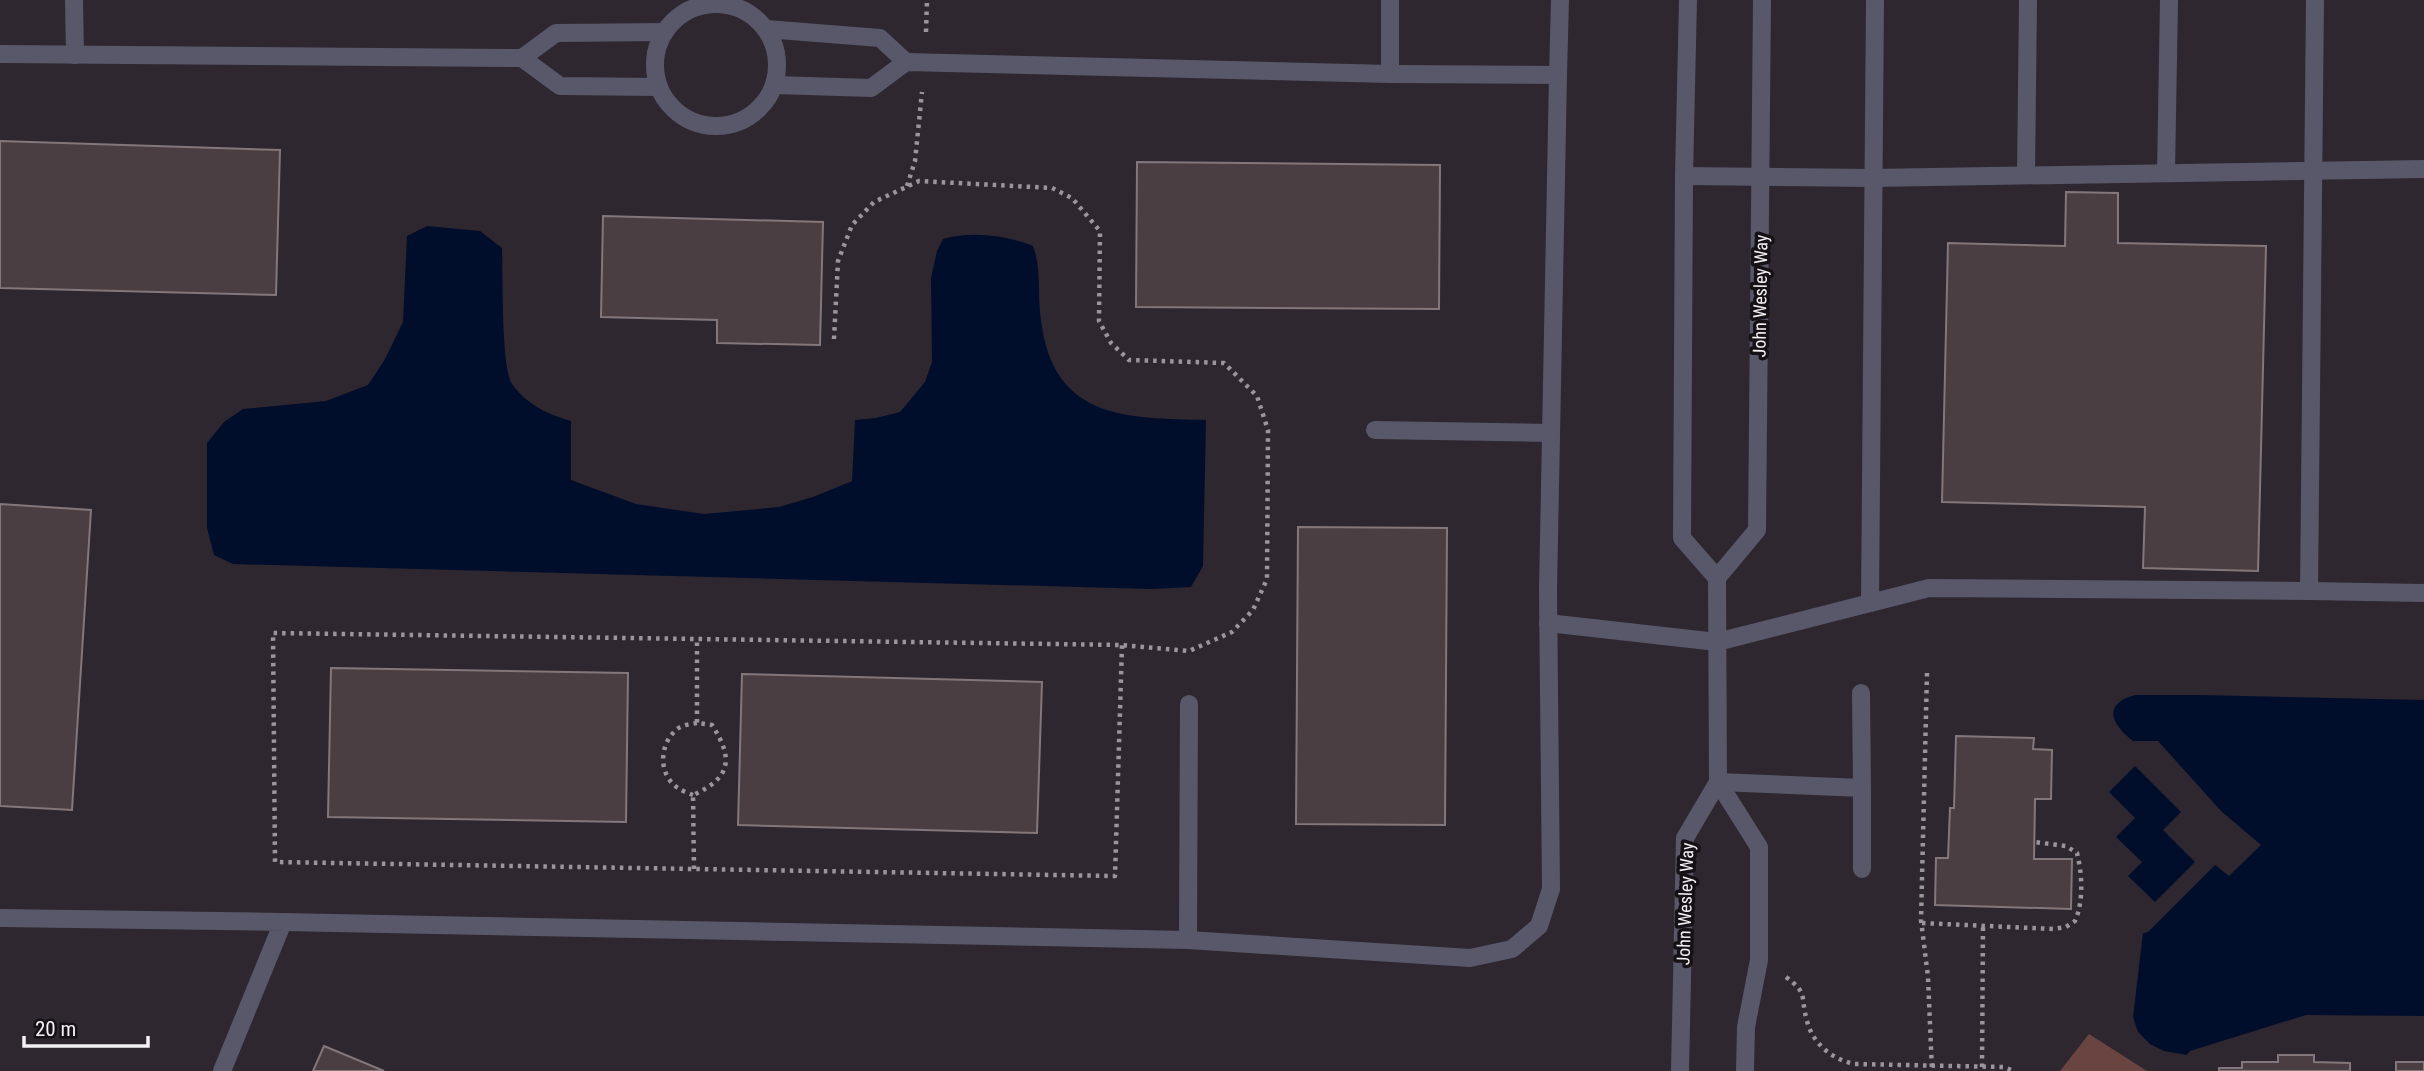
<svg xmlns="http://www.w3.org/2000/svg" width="2424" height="1071" viewBox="0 0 2424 1071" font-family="'Roboto Condensed',sans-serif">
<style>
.green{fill:#6a4440}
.water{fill:#000e2c}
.building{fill:#4a3e42;stroke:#84777b;stroke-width:2}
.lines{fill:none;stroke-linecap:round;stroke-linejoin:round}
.path{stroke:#9b959c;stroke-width:4.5;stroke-dasharray:3.5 5;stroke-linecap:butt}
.service{stroke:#59576a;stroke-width:18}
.labels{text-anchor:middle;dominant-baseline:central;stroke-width:7;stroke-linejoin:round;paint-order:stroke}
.street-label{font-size:18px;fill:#f5f0f6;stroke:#151115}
</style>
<rect width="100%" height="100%" fill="#2e272f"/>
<polygon class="green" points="2089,1034 2147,1071 2060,1071"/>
<g class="water">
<path d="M 427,226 L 480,231 L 502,248 C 503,272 501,368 512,384 C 526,404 549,415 571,421 L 571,480 L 636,504 L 704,514 L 779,507 L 813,497 L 852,481 L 855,420 L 876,418 L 900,412 L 925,382 L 932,362 L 931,278 L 937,251 L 943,239 C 972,231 1005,235 1033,246 C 1042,270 1037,295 1041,320 C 1053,420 1126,418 1206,420 L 1203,566 L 1191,587 L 1151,589 L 233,564 L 214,555 L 207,528 L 207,443 L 224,422 L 243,409 L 326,401 L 368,385 L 385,359 L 403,322 L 407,236 Z"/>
<path d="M 2135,695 L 2201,695 L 2424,700 L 2424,1016 L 2306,1015 L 2190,1051 L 2187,1055 L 2164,1051 L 2150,1044 L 2138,1032 L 2133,1017 L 2143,933 L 2148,932 L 2215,865 L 2229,876 L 2261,845 L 2221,811 L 2158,741 L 2133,741 C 2111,724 2102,704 2135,695 Z"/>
<polygon points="2135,766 2181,812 2163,830 2195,862 2155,902 2128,876 2142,862 2116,837 2135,818 2109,792"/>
</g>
<g class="building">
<polygon points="0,141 280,150 276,295 0,288"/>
<polygon points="1137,162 1440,165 1439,309 1136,307"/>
<polygon points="2066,192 2118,193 2118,243 2266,246 2258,571 2143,568 2145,507 1942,502 1948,243 2065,246"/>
<polygon points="603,216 823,222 820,345 717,343 717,320 601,317"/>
<polygon points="0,504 91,510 72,810 0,806"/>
<polygon points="1298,527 1447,528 1445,825 1296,824"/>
<polygon points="331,668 628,673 626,822 328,817"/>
<polygon points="742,674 1042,682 1037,833 738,825"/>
<polygon points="1956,736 2034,738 2033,749 2052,750 2051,799 2035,799 2034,859 2072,859 2071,909 1935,905 1936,858 1948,858 1950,808 1954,808"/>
<polygon points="324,1046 384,1071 313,1071"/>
<polygon points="2278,1055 2314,1055 2314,1062 2350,1063 2350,1071 2219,1071 2219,1068 2242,1068 2242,1062 2278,1062"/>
<rect x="2396" y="1062" width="28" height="9"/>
</g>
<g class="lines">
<g class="path">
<polyline points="926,32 927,0"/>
<polyline points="907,186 915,161 922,92"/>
<polyline points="834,339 838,261 852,225 874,202 919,181 1052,188 1072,198 1100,231 1099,321 1111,343 1129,360 1224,363 1257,396 1268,430 1267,579 1253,610 1232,632 1189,651 1122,645 273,633 275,862 1115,876 1122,645"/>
<polyline points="1927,673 1921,920 1928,977 1932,1071"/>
<path d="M 693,795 C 688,793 682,791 678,788 C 658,775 659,745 676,730 C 681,725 690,724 697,723"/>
<path d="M 694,869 L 693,795 C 731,778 734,759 712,725 L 697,723 L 697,639"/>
<path d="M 1922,923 L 2053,929 L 2066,927 L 2075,921 C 2084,901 2082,873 2077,853 L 2066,846 L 2034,842"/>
<path d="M 1786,977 C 1809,994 1800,997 1807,1021 C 1813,1044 1832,1059 1854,1064 L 2003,1067 L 2014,1071"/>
<polyline points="1982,1067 1983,925"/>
</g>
<g class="service">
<polyline points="74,0 75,55"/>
<polyline points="1688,0 1684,176 1682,538 1717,578"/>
<circle cx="716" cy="65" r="61"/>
<polyline points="766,29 880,38 906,62"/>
<polyline points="0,54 522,58"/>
<polyline points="1390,74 1390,0"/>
<polyline points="1558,75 1560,0"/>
<polyline points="659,87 560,86 522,58 556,33 665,32"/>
<polyline points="2166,173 2169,0"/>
<polyline points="2026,175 2028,0"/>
<polyline points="1684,176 1872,178 2424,169"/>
<polyline points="1375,430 1551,433"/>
<polyline points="2309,591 2424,593"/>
<polyline points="1870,603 1875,0"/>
<polyline points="1548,623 1717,642 1929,588 2309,591 2315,0"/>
<polyline points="1861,693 1862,788"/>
<polyline points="1718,782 1759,847 1759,960 1746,1027 1745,1071"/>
<polyline points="1718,782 1862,788 1862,869"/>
<polyline points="0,918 283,922 222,1071"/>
<polyline points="283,922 1188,940 1470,958 1512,949 1539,926 1551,889 1548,590 1558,75 1390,74 906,62 871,88 775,85"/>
<polyline points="1188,940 1189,704"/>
<polyline points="1680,1071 1685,838 1718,782 1717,578 1757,530 1762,0"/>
</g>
</g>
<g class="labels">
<g class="street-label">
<text transform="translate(1760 296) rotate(-89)">John Wesley Way</text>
<text transform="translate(1685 904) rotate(-88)">John Wesley Way</text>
</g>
</g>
<path d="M24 1036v10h124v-10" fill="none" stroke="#f5f0f6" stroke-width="3.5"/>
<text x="35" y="1036" font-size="21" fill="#f5f0f6" stroke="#151115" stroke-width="5" paint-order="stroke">20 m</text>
</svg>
